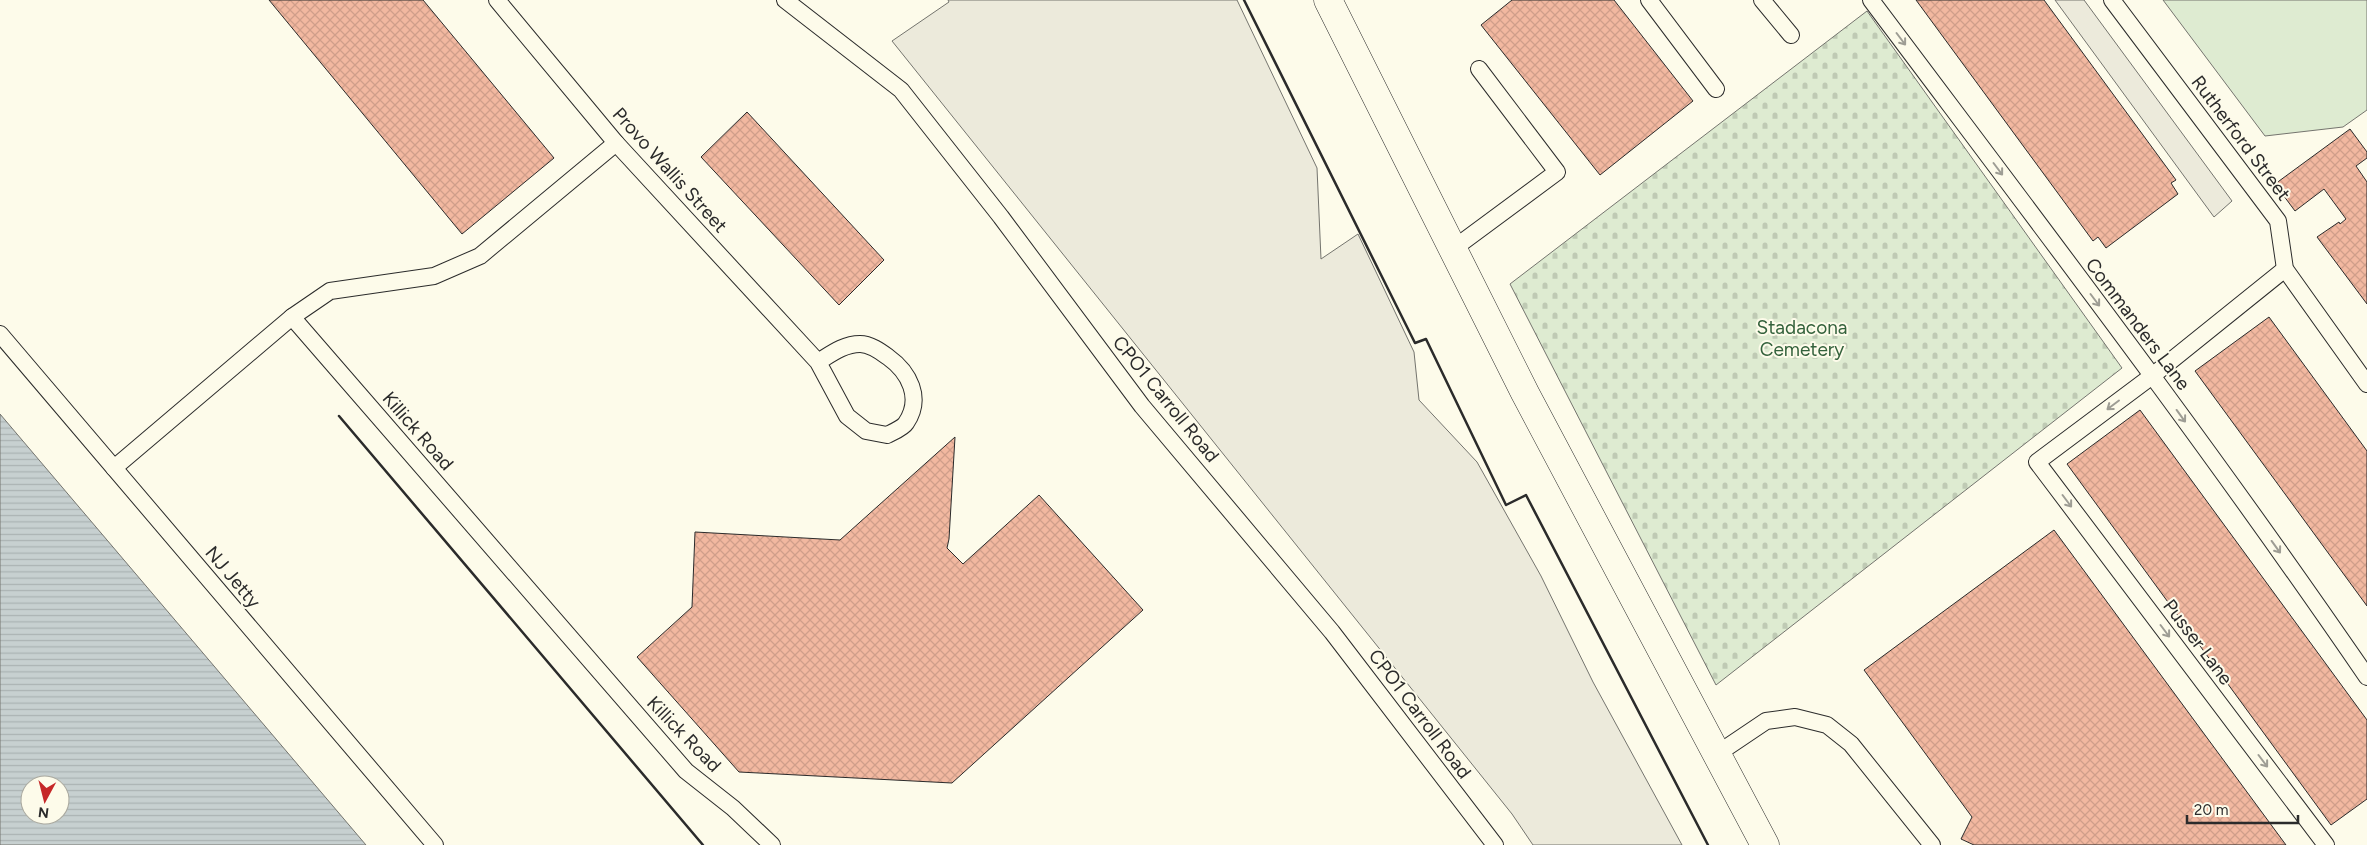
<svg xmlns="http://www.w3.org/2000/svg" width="2367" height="845" viewBox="0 0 2367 845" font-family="Figtree,sans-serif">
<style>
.grass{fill:#deebd1;stroke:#74746e}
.cemetery{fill:url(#cemetery-stones);stroke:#74746e}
.parking{fill:#eceadb;stroke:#74746e}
.water{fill:url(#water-rules);stroke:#74746e;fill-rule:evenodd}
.building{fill:url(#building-cross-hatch);stroke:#2b2b2b}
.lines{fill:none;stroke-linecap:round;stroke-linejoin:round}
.lane-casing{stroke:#2b2b2b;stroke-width:18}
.primary-casing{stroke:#2b2b2b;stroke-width:29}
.lane{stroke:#fdfbea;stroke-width:16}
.primary{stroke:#fdfbea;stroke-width:28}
.wall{stroke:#2b2b2b;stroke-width:2.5}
.oneway{stroke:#9e9d94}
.labels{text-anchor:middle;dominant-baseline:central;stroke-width:4;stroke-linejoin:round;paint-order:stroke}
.street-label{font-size:19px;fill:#2b2b2b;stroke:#fdfbea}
.park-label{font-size:19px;fill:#34623c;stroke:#fdfbea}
</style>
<defs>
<pattern id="cemetery-stones" width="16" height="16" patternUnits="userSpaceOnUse" patternTransform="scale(1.25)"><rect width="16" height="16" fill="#deebd1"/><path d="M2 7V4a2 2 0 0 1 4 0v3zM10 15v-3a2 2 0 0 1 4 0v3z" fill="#bfcab4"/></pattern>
<pattern id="water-rules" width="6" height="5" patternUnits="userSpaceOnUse" patternTransform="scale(1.25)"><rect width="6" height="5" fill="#c7d0d0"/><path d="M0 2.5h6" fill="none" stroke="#abb3b3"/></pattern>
<pattern id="building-cross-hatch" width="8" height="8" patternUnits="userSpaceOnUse" patternTransform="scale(1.25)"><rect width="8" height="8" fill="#f2b8a0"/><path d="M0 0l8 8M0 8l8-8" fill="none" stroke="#d09e8a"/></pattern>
</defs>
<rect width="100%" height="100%" fill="#fdfbea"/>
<polygon class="grass" points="2163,0 2367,0 2367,110 2343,127 2265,136"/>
<polygon class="cemetery" points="1867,11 2122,368 1716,685 1510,284"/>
<g class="parking">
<polygon points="948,0 1237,0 1317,168 1321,259 1358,234 1414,352 1419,400 1477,462 1541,576 1593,682 1682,845 1533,845 1512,814 892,41 949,2"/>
<polygon points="2055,0 2084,0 2232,201 2214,217"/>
</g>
<path class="water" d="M 0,414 L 366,845 L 0,845 ZM 30,785 L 60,785 L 60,815 L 30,815 Z"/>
<g class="building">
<polygon points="269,0 423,0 554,158 462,234"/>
<polygon points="1512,0 1614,0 1693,101 1600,175 1481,25"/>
<polygon points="1916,0 2044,0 2176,180 2171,183 2178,194 2106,248 2098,237 2093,241"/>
<polygon points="747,112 884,260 839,305 701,157"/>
<polygon points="2350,129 2367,152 2367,158 2356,166 2367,182 2367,304 2317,237 2339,222 2340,224 2346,219 2324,189 2295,211 2275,184"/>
<polygon points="2269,317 2367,451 2367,606 2195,371"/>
<polygon points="2140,410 2367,720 2367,799 2331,825 2067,464"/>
<polygon points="955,437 949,539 947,548 963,564 1039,495 1143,610 952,783 739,772 637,657 692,607 695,532 840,540"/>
<polygon points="2054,530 2286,845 1974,845 1961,839 1972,817 1864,670"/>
</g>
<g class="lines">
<g class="lane-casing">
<g id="lane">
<path d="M 497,0 L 616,143 L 818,362 L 847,416 L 866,431 L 887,435 C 893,432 903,428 906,423 C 923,398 909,372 888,357 C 880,351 870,344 860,344 C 844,344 831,354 818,362"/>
<polyline points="785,0 901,90 1001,217 1142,406 1332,632 1495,845"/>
<polyline points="1649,0 1716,89"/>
<polyline points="1762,0 1791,35"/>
<path d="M 1871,0 C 2039,224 2209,446 2367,677"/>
<polyline points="2112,0 2278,221 2285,269 2367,384"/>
<polyline points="616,143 480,256 434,276 330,291 292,317 686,771 733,808 772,845"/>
<polyline points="1453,249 1557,172 1479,69"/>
<polyline points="2285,269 2152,376 2037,462 2326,845"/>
<polyline points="0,334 435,845"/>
<polyline points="114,468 292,317"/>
<polyline points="1717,754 1766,721 1795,717 1827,725 1851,744 1932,845"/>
</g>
</g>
<g class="primary-casing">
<polyline id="primary" points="1328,0 1525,393 1765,845"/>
</g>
<use href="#lane" class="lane"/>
<use href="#primary" class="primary"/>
<g class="wall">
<polyline points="1244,0 1415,343 1426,339 1506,505 1526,495 1708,845"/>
<polyline points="339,416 703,845"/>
</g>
</g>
<defs><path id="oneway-shaft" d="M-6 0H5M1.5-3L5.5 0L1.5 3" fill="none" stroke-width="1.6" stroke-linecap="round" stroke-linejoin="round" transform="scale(1.25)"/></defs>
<g class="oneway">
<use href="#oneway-shaft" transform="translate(1901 39) rotate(53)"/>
<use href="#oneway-shaft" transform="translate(1998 169) rotate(53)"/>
<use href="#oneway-shaft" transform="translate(2095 300) rotate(53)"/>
<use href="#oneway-shaft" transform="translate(2113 405) rotate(143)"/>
<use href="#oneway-shaft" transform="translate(2181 416) rotate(54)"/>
<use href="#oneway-shaft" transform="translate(2067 501) rotate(53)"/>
<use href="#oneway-shaft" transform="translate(2276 547) rotate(54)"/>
<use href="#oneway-shaft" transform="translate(2165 631) rotate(53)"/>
<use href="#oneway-shaft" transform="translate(2263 761) rotate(53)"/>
</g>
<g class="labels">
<g class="street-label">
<text transform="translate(2241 138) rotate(53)">Rutherford Street</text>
<text transform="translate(670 170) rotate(48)">Provo Wallis Street</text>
<text transform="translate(2138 324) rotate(53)">Commanders Lane</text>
<text transform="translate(1166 399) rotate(51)">CPO1 Carroll Road</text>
<text transform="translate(418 431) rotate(49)">Killick Road</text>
<text transform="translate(233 577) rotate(50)">NJ Jetty</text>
<text transform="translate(2198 642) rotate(53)">Pusser Lane</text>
<text transform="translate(1420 714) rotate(53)">CPO1 Carroll Road</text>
<text transform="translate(684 734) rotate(46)">Killick Road</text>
</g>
<g class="park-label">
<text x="1802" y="327">Stadacona<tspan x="1802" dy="22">Cemetery</tspan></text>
</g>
</g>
<g transform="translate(45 800) rotate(187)"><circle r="24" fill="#fdfbea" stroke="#a9a89e"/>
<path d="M0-4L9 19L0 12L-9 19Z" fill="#c62828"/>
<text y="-8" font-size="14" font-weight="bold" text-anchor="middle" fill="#2b2b2b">N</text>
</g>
<path d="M2187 815v8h111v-8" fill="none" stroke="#2b2b2b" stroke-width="2.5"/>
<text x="2194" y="815" font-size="15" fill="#2b2b2b" stroke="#fdfbea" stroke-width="4" paint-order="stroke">20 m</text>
</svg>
